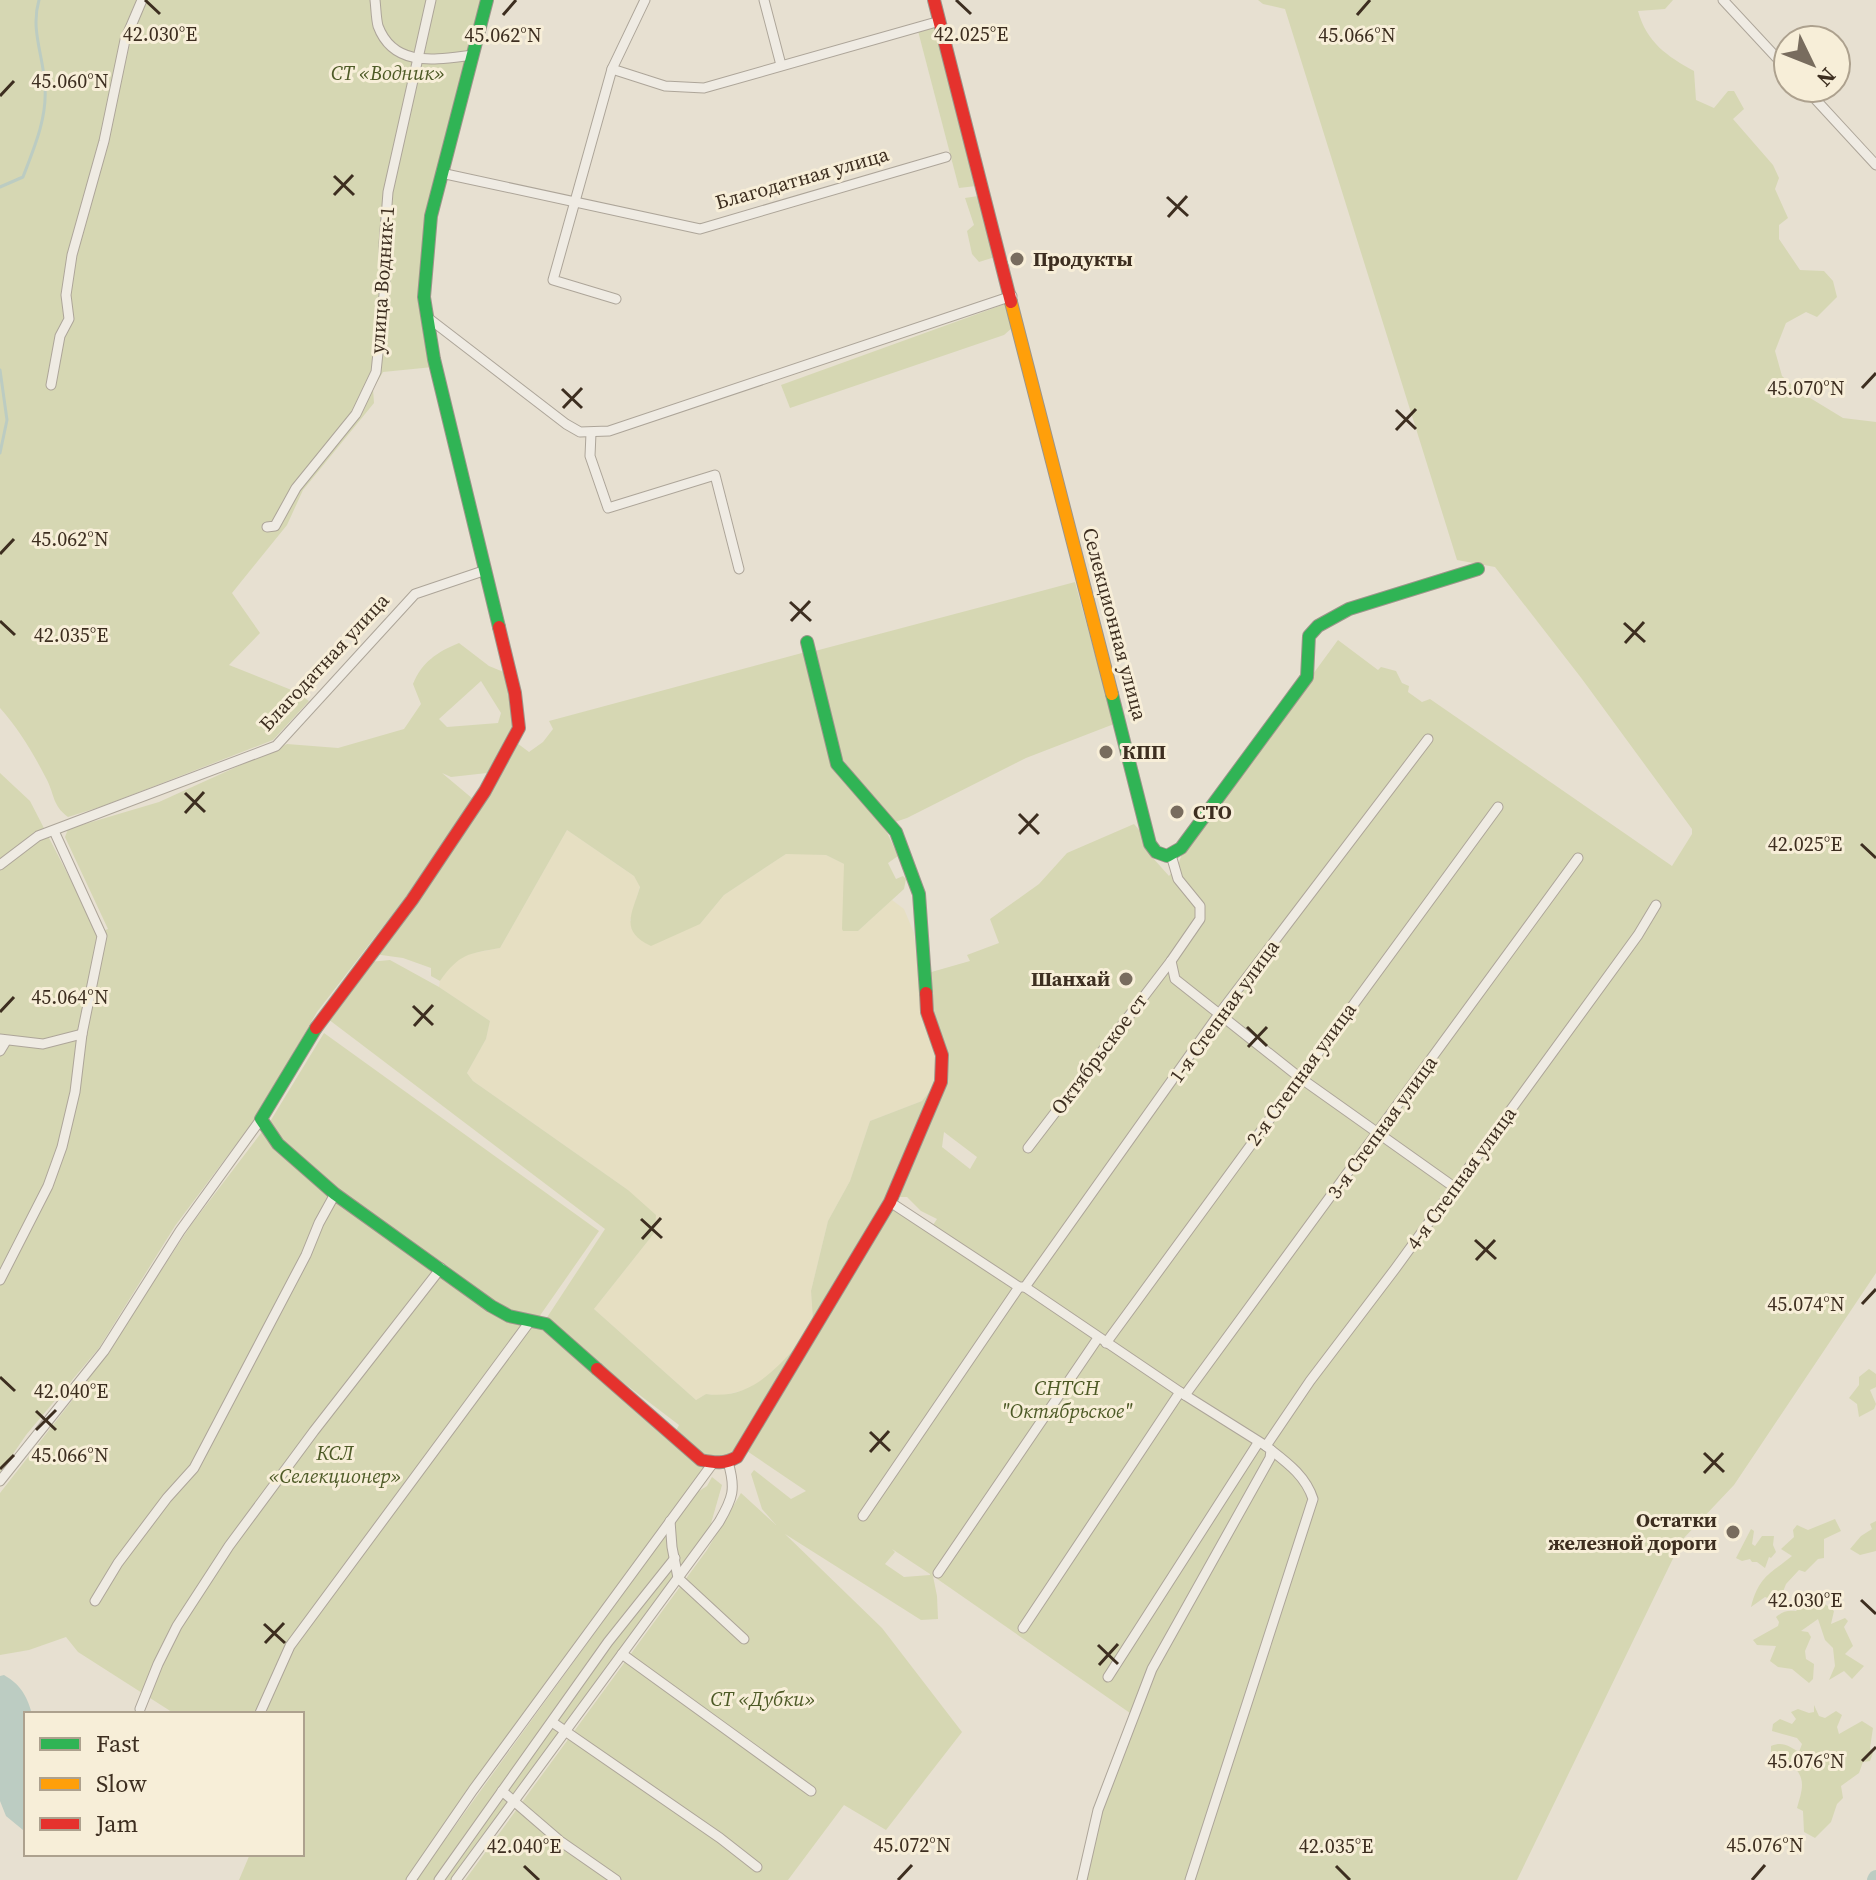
<svg xmlns="http://www.w3.org/2000/svg" width="1876" height="1880" viewBox="0 0 1876 1880" font-family="'Source Serif 4',serif">
<style>
.farmland{fill:#e6dfc2}
.green{fill:#d6d7b3;fill-rule:evenodd}
.water{fill:#bcccc2}
.lines{fill:none;stroke-linecap:round;stroke-linejoin:round}
.stream{stroke:#bcccc2;stroke-width:3}
.river{stroke:#bcccc2;stroke-width:16}
.street-casing{stroke:#ada599;stroke-width:11}
.fast-casing{stroke:#9c958a;stroke-width:14}
.slow-casing{stroke:#9c958a;stroke-width:14}
.jam-casing{stroke:#9c958a;stroke-width:14}
.street{stroke:#efebe3;stroke-width:9}
.fast{stroke:#30b455;stroke-width:12}
.slow{stroke:#ff9f0a;stroke-width:12}
.jam{stroke:#e5322d;stroke-width:12}
.ticks{fill:none;stroke:#3d2e20;stroke-width:3}
.poi-dot{fill:#786c5e;stroke:#f7eed8;stroke-width:3}
.labels{text-anchor:middle;dominant-baseline:central;stroke-width:6;stroke-linejoin:round;paint-order:stroke}
.park-label{font-size:20px;font-style:italic;fill:#4d5a26;stroke:#f7eed8}
.street-label{font-size:20px;fill:#3d2e20;stroke:#f7eed8}
.poi-label{font-size:20px;font-weight:bold;fill:#3d2e20;stroke:#f7eed8;text-anchor:start}
.ticks-label{font-size:20px;text-anchor:middle;fill:#3d2e20;stroke:#f7eed8;stroke-width:6;stroke-linejoin:round;paint-order:stroke}
</style>
<rect width="100%" height="100%" fill="#e7e0d1"/>
<polygon class="farmland" points="567,830 634,876 640,886 630,921 700,924 724,895 786,854 800,853 826,855 844,864 845,884 858,931 892,900 904,909 914,933 922,1015 937,1056 935,1085 922,1101 870,1121 850,1181 828,1221 811,1291 813,1320 799,1344 769,1377 748,1389 722,1396 706,1394 696,1400 594,1309 655,1232 628,1190 473,1081 467,1073 486,1039 490,1021 439,987 440,981 454,961 469,954 500,948"/>
<g class="green">
<path d="M 0,0 L 481,0 L 433,195 L 421,258 L 433,367 L 383,372 L 373,389 L 374,403 L 303,490 L 287,525 L 232,593 L 260,633 L 229,665 L 294,691 L 309,701 L 273,740 L 103,806 L 68,817 C 52,805 55,795 46,778 C 33,753 19,729 0,708 Z"/>
<path d="M 1258,0 L 1673,0 L 1665,9 L 1638,11 C 1647,43 1667,56 1694,71 L 1696,100 L 1714,108 L 1728,91 L 1734,91 L 1744,109 L 1733,119 L 1773,165 L 1779,178 L 1775,189 L 1788,218 L 1779,225 L 1779,239 L 1800,270 L 1824,271 L 1833,281 L 1837,297 L 1817,317 L 1806,312 L 1786,323 L 1775,351 L 1782,376 L 1797,390 L 1843,418 L 1876,422 L 1876,1273 L 1734,1485 L 1682,1540 L 1517,1880 L 1076,1880 L 1130,1713 L 933,1576 L 937,1596 L 938,1619 L 921,1620 L 785,1534 L 882,1628 L 962,1732 L 886,1830 L 844,1805 L 788,1880 L 465,1880 L 707,1550 L 741,1493 L 776,1525 L 762,1509 L 751,1474 L 754,1470 L 791,1499 L 806,1491 L 747,1451 L 893,1201 L 933,1225 L 937,1219 L 921,1211 L 907,1197 L 895,1197 L 943,1082 L 929,1012 L 928,973 L 970,961 L 967,955 L 999,943 L 990,919 L 1039,884 L 1067,853 L 1134,824 L 1141,832 L 1145,849 L 1169,876 L 1178,865 L 1183,851 L 1338,640 L 1378,670 L 1381,667 L 1396,671 L 1402,683 L 1409,686 L 1408,692 L 1422,702 L 1430,699 L 1672,866 L 1692,834 L 1692,829 L 1582,679 L 1495,567 L 1457,560 L 1285,9 L 1263,4 ZM 944,1132 L 977,1157 L 970,1169 L 942,1147 ZM 892,1549 L 930,1574 L 930,1575 L 904,1577 L 885,1564 L 895,1552 Z"/>
<polygon points="935,27 976,186 959,188 918,31"/>
<polygon points="978,196 995,257 979,262 972,254 967,231 974,225 965,198"/>
<polygon points="1005,304 1013,327 1004,335 790,408 781,385"/>
<polygon points="1075,582 1114,724 1026,758 907,818 892,823 840,756 815,651"/>
<path d="M 459,643 L 489,666 L 506,673 L 515,725 L 487,773 L 451,777 L 442,773 L 473,799 L 405,898 L 317,1012 L 255,1119 L 175,1226 L 99,1348 L 26,1435 L 0,1473 L 0,773 L 30,801 L 98,933 L 108,929 L 65,837 L 68,829 L 159,802 L 287,744 L 338,748 L 404,729 L 421,704 L 413,684 C 422,662 437,652 459,643 ZM 481,681 L 501,713 L 498,723 L 447,727 L 439,719 Z"/>
<path d="M 802,653 L 805,654 L 837,774 L 884,826 L 898,856 L 888,863 L 896,879 L 903,876 L 906,879 L 904,889 L 858,931 L 843,931 L 842,929 L 844,864 L 826,855 L 786,854 L 724,895 L 700,924 L 651,946 C 619,931 632,914 640,887 L 634,876 L 567,830 L 500,948 C 468,954 460,953 440,981 L 431,976 L 431,968 L 403,958 L 374,954 L 517,743 L 529,752 L 543,742 L 553,729 L 549,721 Z"/>
<path d="M 390,960 L 439,987 L 490,1021 L 486,1039 L 467,1073 L 473,1081 L 628,1190 L 656,1215 L 655,1232 L 594,1309 L 696,1400 L 706,1394 C 748,1400 772,1373 799,1344 L 734,1454 C 711,1467 692,1447 675,1433 L 679,1425 L 574,1345 L 706,1465 L 415,1880 L 239,1880 L 250,1854 L 302,1854 L 302,1714 L 175,1714 L 78,1652 L 66,1637 L 29,1650 L 0,1655 L 0,1493 L 81,1389 L 119,1335 L 191,1225 L 271,1120 L 324,1033 L 599,1231 L 539,1317 L 544,1322 L 605,1229 L 328,1019 L 329,1014 L 369,962 Z"/>
<polygon points="935,1085 886,1201 813,1320 811,1291 828,1221 850,1181 870,1121 922,1101"/>
<polygon points="1869,1369 1876,1374 1876,1387 1870,1390 1876,1404 1874,1409 1859,1417 1857,1404 1849,1398 1859,1385 1859,1377"/>
<polygon points="712,1477 722,1485 710,1527 453,1880 416,1880 696,1493 707,1486"/>
<path d="M 1835,1519 L 1841,1531 L 1824,1539 L 1824,1558 L 1818,1559 L 1805,1572 L 1799,1570 L 1786,1584 L 1779,1602 L 1765,1597 L 1751,1607 C 1759,1576 1770,1574 1792,1556 L 1781,1549 L 1794,1537 L 1793,1530 L 1797,1525 L 1808,1530 Z"/>
<polygon points="1876,1521 1876,1551 1860,1555 1850,1549 1861,1536 1872,1529 1870,1524"/>
<polygon points="1751,1529 1754,1531 1752,1544 1755,1546 1762,1536 1774,1536 1773,1545 1776,1552 1771,1558 1769,1557 1765,1568 1757,1562 1752,1562 1750,1559 1742,1561 1736,1558"/>
<path d="M 1829,1595 L 1825,1604 L 1834,1611 L 1831,1624 L 1845,1618 L 1848,1621 L 1844,1627 L 1853,1646 L 1845,1654 L 1864,1666 L 1852,1679 L 1844,1671 L 1829,1680 L 1835,1666 L 1833,1648 L 1825,1640 L 1818,1619 L 1801,1631 L 1808,1632 L 1811,1637 L 1805,1651 L 1806,1659 L 1814,1664 L 1813,1679 L 1809,1683 L 1792,1669 L 1778,1667 L 1770,1661 L 1776,1646 L 1757,1645 L 1753,1640 L 1778,1626 L 1779,1622 L 1776,1617 C 1783,1611 1788,1610 1796,1611 L 1808,1598 L 1815,1600 Z"/>
<path d="M 1814,1705 L 1819,1716 L 1825,1718 L 1836,1711 L 1842,1715 L 1837,1727 L 1839,1734 L 1862,1721 L 1873,1728 L 1870,1748 L 1873,1753 L 1870,1761 L 1863,1762 L 1859,1773 L 1841,1786 L 1843,1798 L 1837,1804 L 1831,1822 L 1815,1838 L 1804,1832 L 1803,1811 L 1797,1808 C 1802,1790 1807,1779 1792,1765 L 1781,1762 L 1771,1753 L 1771,1746 C 1784,1741 1789,1747 1799,1752 L 1802,1744 L 1797,1738 L 1772,1731 L 1773,1724 L 1780,1719 L 1792,1724 L 1796,1719 L 1791,1712 L 1798,1709 L 1809,1713 L 1814,1712 Z"/>
</g>
<path class="water" d="M 4,1675 C 21,1685 27,1696 32,1714 L 26,1714 L 26,1830 L 23,1830 L 6,1816 L 0,1801 L 0,1676 Z"/>
<g class="lines">
<g class="stream">
<path d="M 0,187 L 23,177 C 34,148 47,119 45,87 C 44,57 30,30 39,0"/>
<polyline points="0,370 7,420 0,453"/>
</g>
<polyline class="river" points="1875,1880 1876,1878"/>
<g class="street-casing">
<g id="street">
<path d="M 375,0 C 376,8 376,18 378,26 C 394,69 438,59 473,55"/>
<polyline points="764,0 781,65"/>
<polyline points="1723,0 1788,70"/>
<polyline points="612,69 665,86 704,88 940,21"/>
<polyline points="1805,88 1876,165"/>
<polyline points="441,173 700,229 946,157"/>
<polyline points="616,299 553,280 612,69 645,0"/>
<polyline points="427,317 566,424 580,432 609,431 1012,296"/>
<polyline points="51,385 60,336 69,319 66,295 72,255 104,141 125,40 142,0"/>
<polyline points="591,433 590,456 608,508 715,475 739,569"/>
<polyline points="267,527 275,526 296,488 356,414 376,372 385,285 384,244 388,192 431,0"/>
<polyline points="0,865 38,836 276,746 415,594 486,570"/>
<polyline points="1171,961 1175,979 1299,1077 1454,1187"/>
<polyline points="0,1039 43,1044 82,1034"/>
<polyline points="0,1051 6,1041"/>
<polyline points="1028,1148 1171,961 1200,919 1200,906 1178,879 1171,855"/>
<polyline points="890,1202 1019,1287 1025,1287 1180,1392 1266,1446 1310,1381 1395,1269 1638,935 1656,905"/>
<polyline points="0,1280 48,1186 62,1147 75,1092 82,1034 102,936 54,831"/>
<polyline points="1025,1287 1219,1014 1428,739"/>
<polyline points="1106,1343 1498,807"/>
<polyline points="1185,1395 1578,858"/>
<polyline points="0,1481 104,1351 180,1231 261,1119"/>
<polyline points="863,1516 1019,1287"/>
<polyline points="670,1521 672,1547 678,1578 744,1639"/>
<polyline points="938,1573 1098,1338"/>
<polyline points="95,1601 118,1563 167,1498 194,1468 306,1255 319,1223 335,1194"/>
<polyline points="1023,1628 1180,1392"/>
<polyline points="622,1654 811,1791"/>
<polyline points="1108,1677 1258,1443"/>
<polyline points="140,1709 158,1664 177,1626 229,1546 314,1431 441,1268"/>
<polyline points="260,1713 290,1646 531,1320"/>
<polyline points="552,1722 720,1838 757,1867"/>
<polyline points="502,1791 560,1841 616,1880"/>
<polyline points="411,1880 473,1790 713,1463"/>
<polyline points="439,1880 608,1642 675,1558"/>
<path d="M 456,1880 L 719,1522 C 733,1498 736,1489 728,1462"/>
<polyline points="1082,1880 1098,1810 1152,1669 1270,1458 1271,1450 1266,1446"/>
<path d="M 1190,1880 L 1313,1499 C 1306,1477 1289,1464 1271,1450"/>
</g>
</g>
<g class="fast-casing">
<g id="fast">
<polyline points="487,0 431,216 424,297 434,359 499,627"/>
<polyline points="807,642 837,764 896,832 919,894 926,993"/>
<polyline points="1112,694 1150,844 1156,852 1167,856 1181,848 1307,677 1309,636 1318,626 1349,609 1478,569"/>
<polyline points="316,1028 261,1119 278,1144 335,1194 491,1306 509,1316 546,1324 597,1369"/>
</g>
</g>
<g class="slow-casing">
<polyline id="slow" points="1011,302 1112,694"/>
</g>
<g class="jam-casing">
<g id="jam">
<polyline points="934,0 1011,302"/>
<polyline points="316,1028 412,900 485,791 519,728 515,693 499,627"/>
<path d="M 597,1369 L 701,1460 C 715,1463 725,1464 737,1457 L 890,1202 L 941,1082 L 942,1055 L 927,1012 L 926,993"/>
</g>
</g>
<use href="#street" class="street"/>
<use href="#fast" class="fast"/>
<use href="#slow" class="slow"/>
<use href="#jam" class="jam"/>
</g>
<path class="ticks" d="M 145,0 L 160,14M 956,0 L 971,14M 503,15 L 516,0M 1357,15 L 1370,0M 0,96 L 14,81M 334,176 L 354,195M 334,195 L 353,175M 1167,197 L 1188,216M 1168,217 L 1187,196M 1862,388 L 1876,373M 562,389 L 582,408M 563,408 L 582,388M 1396,410 L 1416,429M 1396,430 L 1416,409M 0,554 L 14,539M 790,602 L 811,621M 0,621 L 15,635M 791,621 L 810,601M 1624,623 L 1645,642M 1625,643 L 1644,622M 185,793 L 205,812M 185,813 L 204,792M 1019,814 L 1039,834M 1019,834 L 1038,814M 1861,844 L 1876,858M 413,1006 L 433,1025M 0,1012 L 14,997M 414,1026 L 433,1005M 1247,1027 L 1267,1046M 1248,1047 L 1267,1027M 641,1219 L 662,1238M 642,1239 L 661,1218M 1475,1240 L 1496,1259M 1476,1260 L 1495,1240M 1862,1304 L 1876,1289M 0,1377 L 15,1391M 36,1411 L 56,1430M 36,1430 L 56,1410M 870,1432 L 890,1451M 870,1452 L 889,1431M 1704,1453 L 1724,1472M 0,1469 L 14,1455M 1704,1473 L 1723,1453M 1861,1600 L 1876,1614M 264,1624 L 285,1643M 265,1643 L 284,1623M 1098,1645 L 1118,1664M 1099,1665 L 1118,1644M 1862,1761 L 1876,1747M 524,1866 L 539,1880M 1336,1866 L 1350,1880M 898,1880 L 912,1865M 1752,1880 L 1765,1865"/>
<g class="poi-dot">
<circle cx="1017" cy="259" r="8"/>
<circle cx="1106" cy="752" r="8"/>
<circle cx="1177" cy="812" r="8"/>
<circle cx="1126" cy="979" r="8"/>
<circle cx="1733" cy="1532" r="8"/>
</g>
<g class="labels">
<g class="park-label">
<text x="388" y="73">СТ «Водник»</text>
<text x="1067" y="1388">СНТСН<tspan x="1067" dy="23">"Октябрьское"</tspan></text>
<text x="335" y="1453">КСЛ<tspan x="335" dy="23">«Селекционер»</tspan></text>
<text x="763" y="1699">СТ «Дубки»</text>
</g>
<g class="street-label">
<text transform="translate(802 178) rotate(-16)">Благодатная улица</text>
<text transform="translate(382 280) rotate(-86)">улица Водник-1</text>
<text transform="translate(1115 624) rotate(75)">Селекционная улица</text>
<text transform="translate(324 662) rotate(-47)">Благодатная улица</text>
<text transform="translate(1224 1011) rotate(-54)">1-я Степная улица</text>
<text transform="translate(1099 1054) rotate(-53)">Октябрьское ст</text>
<text transform="translate(1301 1074) rotate(-54)">2-я Степная улица</text>
<text transform="translate(1382 1127) rotate(-54)">3-я Степная улица</text>
<text transform="translate(1461 1178) rotate(-54)">4-я Степная улица</text>
</g>
<g class="poi-label">
<text x="1033" y="259">Продукты</text>
<text x="1122" y="752">КПП</text>
<text x="1193" y="812">СТО</text>
<text x="1110" y="979" text-anchor="end">Шанхай</text>
<text x="1717" y="1520" text-anchor="end">Остатки<tspan x="1717" dy="23">железной дороги</tspan></text>
</g>
</g>
<g class="ticks-label">
<text x="160" y="41">42.030°E</text>
<text x="971" y="41">42.025°E</text>
<text x="503" y="42">45.062°N</text>
<text x="1357" y="42">45.066°N</text>
<text x="70" y="88">45.060°N</text>
<text x="1806" y="395">45.070°N</text>
<text x="70" y="546">45.062°N</text>
<text x="71" y="642">42.035°E</text>
<text x="1805" y="851">42.025°E</text>
<text x="70" y="1004">45.064°N</text>
<text x="1806" y="1311">45.074°N</text>
<text x="71" y="1398">42.040°E</text>
<text x="70" y="1462">45.066°N</text>
<text x="1805" y="1607">42.030°E</text>
<text x="1806" y="1768">45.076°N</text>
<text x="912" y="1852">45.072°N</text>
<text x="1765" y="1852">45.076°N</text>
<text x="524" y="1853">42.040°E</text>
<text x="1336" y="1853">42.035°E</text>
</g>
<rect x="24" y="1712" width="280" height="144" fill="#f7eed8" stroke="#ada18e" stroke-width="2"/>
<rect x="40" y="1738" width="40" height="12" fill="#30b455" stroke="#ada18e" stroke-width="2"/>
<text x="96" y="1752" font-size="24" fill="#3d2e20">Fast</text>
<rect x="40" y="1778" width="40" height="12" fill="#ff9f0a" stroke="#ada18e" stroke-width="2"/>
<text x="96" y="1792" font-size="24" fill="#3d2e20">Slow</text>
<rect x="40" y="1818" width="40" height="12" fill="#e5322d" stroke="#ada18e" stroke-width="2"/>
<text x="96" y="1832" font-size="24" fill="#3d2e20">Jam</text>
<g transform="translate(1812 64) rotate(133)"><circle r="38" fill="#f7eed8" stroke="#ada18e" stroke-width="2"/>
<path d="M0-6L14 30L0 20L-14 30Z" fill="#786c5e"/>
<text y="-12" font-size="22" font-weight="bold" text-anchor="middle" fill="#3d2e20">N</text>
</g>
</svg>
